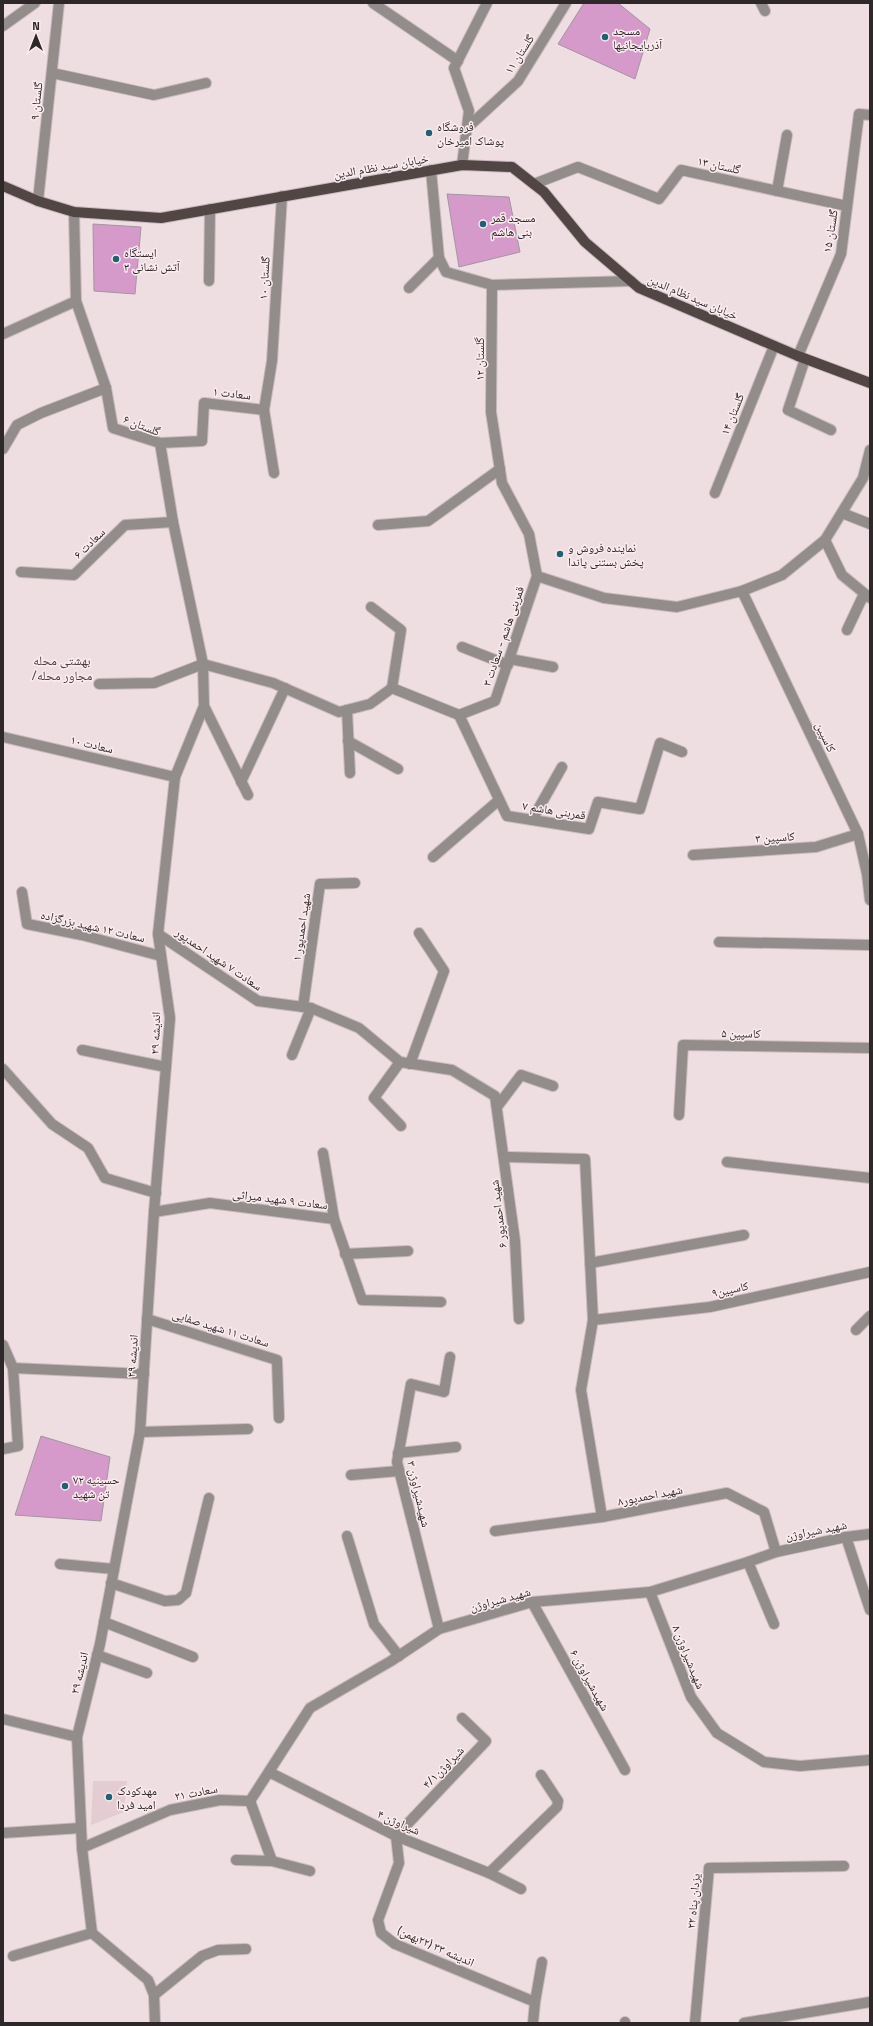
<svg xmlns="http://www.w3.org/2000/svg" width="873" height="2026" viewBox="0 0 873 2026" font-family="'Titillium Web','Noto Naskh Arabic',sans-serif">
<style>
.built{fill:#e3cdd2}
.building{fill:#d59aca;stroke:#a1979f}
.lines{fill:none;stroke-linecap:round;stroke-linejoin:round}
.minor-casing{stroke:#c8babd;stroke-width:12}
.major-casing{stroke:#c8babd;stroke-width:12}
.minor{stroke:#928c8b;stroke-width:10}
.major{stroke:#514644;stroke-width:10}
.poi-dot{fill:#1d6274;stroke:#fbecef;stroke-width:1.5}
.labels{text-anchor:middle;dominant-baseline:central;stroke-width:3;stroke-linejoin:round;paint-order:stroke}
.poi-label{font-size:12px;fill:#2e282a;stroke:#fbecef;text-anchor:start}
.street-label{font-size:12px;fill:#2e282a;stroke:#fbecef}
.neighbourhood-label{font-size:13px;fill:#4c4043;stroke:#fbecef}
</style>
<rect width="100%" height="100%" fill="#eedee2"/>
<polygon class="built" points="93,1781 127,1781 124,1812 91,1825"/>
<g class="building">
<polygon points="584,3 618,3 650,29 635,79 558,44"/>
<polygon points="447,194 509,197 520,252 459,267"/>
<polygon points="93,224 141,227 135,294 94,291"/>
<polygon points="41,1436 110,1457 101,1521 15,1515"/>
</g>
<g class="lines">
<g class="minor-casing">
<g id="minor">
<polyline points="373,3 458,61"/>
<polyline points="761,3 765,11"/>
<polyline points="3,26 35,3"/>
<polyline points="52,73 154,95 206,83"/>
<polyline points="467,128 518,81 566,3"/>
<polyline points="462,165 469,111 454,68 487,3"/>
<polyline points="534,184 578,167 659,199 681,170 847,206"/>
<polyline points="777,191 787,135"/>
<polyline points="38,201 59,3"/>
<polyline points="74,212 76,301 106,388 113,428 160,443 173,522 203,664 204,706 175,777 158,934 170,1018 154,1212 140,1432 100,1644 77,1737 82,1848 92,1933 148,1980 154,1995 155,2023"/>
<polyline points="209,281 210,209"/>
<polyline points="492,285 631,281"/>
<polyline points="409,288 439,258"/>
<polyline points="3,334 76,301"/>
<polyline points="798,356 841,254 859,114 870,115"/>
<polyline points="805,359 788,410 831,430"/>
<polyline points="264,410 274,473"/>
<polyline points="160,443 202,441 204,403 264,410 272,361 282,196"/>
<polyline points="3,449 17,425 41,413 106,388"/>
<polyline points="715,493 774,346"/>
<polyline points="842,513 870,524"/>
<polyline points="378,525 428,521 500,469"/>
<polyline points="825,540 842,575 870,598"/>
<polyline points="21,572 74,575 125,525 173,522"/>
<polyline points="537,576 604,598 677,607 742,591 782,575 825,540 863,478 870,450"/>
<polyline points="742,591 858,834 867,874 870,900"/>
<polyline points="371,607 401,630 392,688"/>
<polyline points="847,630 864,594"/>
<polyline points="462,647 508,665"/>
<polyline points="510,659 553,667"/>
<polyline points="203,664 273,683 339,712 370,704 392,688 459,715 495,701 537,576 529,534 502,483 491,412 492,285 446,272 439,258 431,170"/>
<polyline points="99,684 154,683 203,664"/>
<polyline points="204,706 248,795"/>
<polyline points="347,710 350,773"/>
<polyline points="459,715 507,816 589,829 598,802 640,809 660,743 682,752"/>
<polyline points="3,737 175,777"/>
<polyline points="348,741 398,769"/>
<polyline points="241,782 285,688"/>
<polyline points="532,820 562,767"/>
<polyline points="693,855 816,847 858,834"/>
<polyline points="433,857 499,800"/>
<polyline points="22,892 27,924 82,935 161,956"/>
<polyline points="158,934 258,1001 311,1008 359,1028 400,1062 452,1070 495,1096 515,1241 519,1319"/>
<polyline points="719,942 870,945"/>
<polyline points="303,1007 320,884 355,883"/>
<polyline points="82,1050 166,1067"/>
<polyline points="292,1055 311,1008"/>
<polyline points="400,1062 374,1098 401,1126"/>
<polyline points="410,1064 444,971 419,933"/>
<polyline points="3,1069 52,1124 88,1148 105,1178 156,1193"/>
<polyline points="497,1107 521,1075 553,1086"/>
<polyline points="679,1115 683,1045 870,1048"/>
<polyline points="323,1153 334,1219"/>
<polyline points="504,1157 585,1159 593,1320 581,1390 602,1517"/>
<polyline points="727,1162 870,1178"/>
<polyline points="154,1212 210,1203 334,1219 362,1300 441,1302"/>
<polyline points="345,1254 408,1251"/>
<polyline points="590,1263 744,1235"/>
<polyline points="147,1319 277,1360 279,1418"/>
<polyline points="593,1320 710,1307 870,1272"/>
<polyline points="856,1330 870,1316"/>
<polyline points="3,1345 13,1368 18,1446 3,1449"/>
<polyline points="13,1368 144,1374"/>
<polyline points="140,1432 248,1429"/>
<polyline points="398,1453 456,1447"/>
<polyline points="351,1475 399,1471"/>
<polyline points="495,1531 602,1517 727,1493 764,1512 776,1552"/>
<polyline points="347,1536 374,1624 399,1656"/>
<polyline points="846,1537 870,1610"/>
<polyline points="748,1562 774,1624"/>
<polyline points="60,1564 114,1569"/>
<polyline points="111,1583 165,1601 178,1600 186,1593 209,1498"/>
<polyline points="650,1592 691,1697 717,1733 764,1762 800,1766 870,1760"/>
<polyline points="532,1602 625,1770"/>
<polyline points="104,1622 193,1657"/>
<polyline points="439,1629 397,1462 411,1384 444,1392 450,1357"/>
<polyline points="97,1655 147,1673"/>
<polyline points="462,1718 486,1741 396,1836 399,1863 378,1920 381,1933 395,1944 535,2002 533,2023"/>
<polyline points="3,1719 77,1737"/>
<polyline points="269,1772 396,1836 489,1873 521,1889"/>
<polyline points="250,1801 310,1708 391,1661 439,1629 532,1602 650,1592 748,1562 776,1552 846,1537 870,1534"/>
<polyline points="3,1833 81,1828"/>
<polyline points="82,1848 170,1810 220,1800 250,1801"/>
<polyline points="236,1860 272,1861 250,1801"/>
<polyline points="272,1861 310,1871"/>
<polyline points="489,1873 557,1807 558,1801 541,1775"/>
<polyline points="13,1956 92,1933"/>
<polyline points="154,1995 202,1956 218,1950 246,1949"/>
<polyline points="535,2002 542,1962"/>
<polyline points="625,2023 625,2022"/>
<polyline points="695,2023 709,1868 844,1866"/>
<polyline points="744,2023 870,2002"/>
</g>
</g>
<g class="major-casing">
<polyline id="major" points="3,186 38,201 74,212 161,218 462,165 512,167 544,192 585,242 639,288 798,356 870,383"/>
</g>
<use href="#minor" class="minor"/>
<use href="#major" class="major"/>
</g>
<g class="poi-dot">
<circle cx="605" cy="37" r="4"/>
<circle cx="429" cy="133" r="4"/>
<circle cx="483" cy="224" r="4"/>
<circle cx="116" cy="259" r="4"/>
<circle cx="560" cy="554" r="4"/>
<circle cx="65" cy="1486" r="4"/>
<circle cx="109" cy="1797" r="4"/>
</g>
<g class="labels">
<g class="poi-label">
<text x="613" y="30">مسجد<tspan x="613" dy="14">آذربایجانیها</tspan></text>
<text x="437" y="126">فروشگاه<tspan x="437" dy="14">پوشاک امیرخان</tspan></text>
<text x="491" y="217">مسجد قمر<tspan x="491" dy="14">بنی هاشم</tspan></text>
<text x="124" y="252">ایستگاه<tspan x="124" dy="14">آتش نشانی ۳</tspan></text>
<text x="568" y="547">نماینده فروش و<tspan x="568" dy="14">پخش بستنی پاندا</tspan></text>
<text x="73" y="1479">حسینیه ۷۲<tspan x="73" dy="14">تن شهید</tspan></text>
<text x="117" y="1790">مهدکودک<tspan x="117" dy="14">امید فردا</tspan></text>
</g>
<g class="street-label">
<text transform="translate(519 54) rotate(-57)">گلستان ۱۱</text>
<text transform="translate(36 101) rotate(-84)">گلستان ۹</text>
<text transform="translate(719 165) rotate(12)">گلستان ۱۳</text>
<text transform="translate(381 166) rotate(-10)">خیابان سید نظام الدین</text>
<text transform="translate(830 231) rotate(-81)">گلستان ۱۵</text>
<text transform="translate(264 278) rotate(-87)">گلستان ۱۰</text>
<text transform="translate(693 297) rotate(23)">خیابان سید نظام الدین</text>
<text transform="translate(479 359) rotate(-90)">گلستان ۱۲</text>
<text transform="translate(232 393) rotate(6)">سعادت ۱</text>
<text transform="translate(732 414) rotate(-68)">گلستان ۱۴</text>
<text transform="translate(142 425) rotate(21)">گلستان ۶</text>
<text transform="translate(89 543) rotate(-44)">سعادت ۶</text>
<text transform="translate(503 636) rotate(-71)">قمربنی هاشم - سعادت ۳</text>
<text transform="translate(826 737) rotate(65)">کاسپین</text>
<text transform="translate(92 744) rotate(13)">سعادت ۱۰</text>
<text transform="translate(554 810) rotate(9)">قمربنی هاشم ۷</text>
<text transform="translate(775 837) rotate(-4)">کاسپین ۳</text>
<text transform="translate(93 926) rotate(13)">سعادت ۱۲ شهید بزرگزاده</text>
<text transform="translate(301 927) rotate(-82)">شهید احمدپور ۱</text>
<text transform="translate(219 959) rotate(34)">سعادت ۷ شهید احمدپور</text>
<text transform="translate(155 1033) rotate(-88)">اندیشه ۲۹</text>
<text transform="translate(741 1033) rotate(1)">کاسپین ۵</text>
<text transform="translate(280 1199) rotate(7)">سعادت ۹ شهید میراثی</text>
<text transform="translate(498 1214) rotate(-97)">شهید احمدپور ۶</text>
<text transform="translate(730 1289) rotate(-12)">کاسپین۹</text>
<text transform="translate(221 1328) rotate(17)">سعادت ۱۱ شهید صفایی</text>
<text transform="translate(132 1356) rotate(-86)">اندیشه ۲۹</text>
<text transform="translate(419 1494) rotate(77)">شهیدشیراوژن ۳</text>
<text transform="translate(650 1495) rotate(-11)">شهید احمدپور۸</text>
<text transform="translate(816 1530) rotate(-11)">شهید شیراوژن</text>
<text transform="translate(500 1599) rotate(-15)">شهید شیراوژن</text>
<text transform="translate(689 1657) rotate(68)">شهیدشیراوژن ۸</text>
<text transform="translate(79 1673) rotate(-76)">اندیشه ۲۹</text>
<text transform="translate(590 1680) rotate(61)">شهیدشیراوژن ۶</text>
<text transform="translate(443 1767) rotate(-46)">شیراوژن۴/۱</text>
<text transform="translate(196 1792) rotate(-11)">سعادت ۲۱</text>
<text transform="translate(399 1822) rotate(24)">شیراوژن ۴</text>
<text transform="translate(693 1901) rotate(-85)">یزدان پناه ۲۲</text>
<text transform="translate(436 1946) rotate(24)">اندیشه ۳۳ (۲۲بهمن)</text>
</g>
<g class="neighbourhood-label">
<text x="62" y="660">بهشتی محله<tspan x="62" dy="15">/مجاور محله</tspan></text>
</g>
</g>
<rect width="873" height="2026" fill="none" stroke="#2e282a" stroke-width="8"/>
<g transform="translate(36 36)" stroke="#fbecef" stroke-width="3" paint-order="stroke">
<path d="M0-3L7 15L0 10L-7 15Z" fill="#2e282a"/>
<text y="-6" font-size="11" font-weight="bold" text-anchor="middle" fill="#2e282a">N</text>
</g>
</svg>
